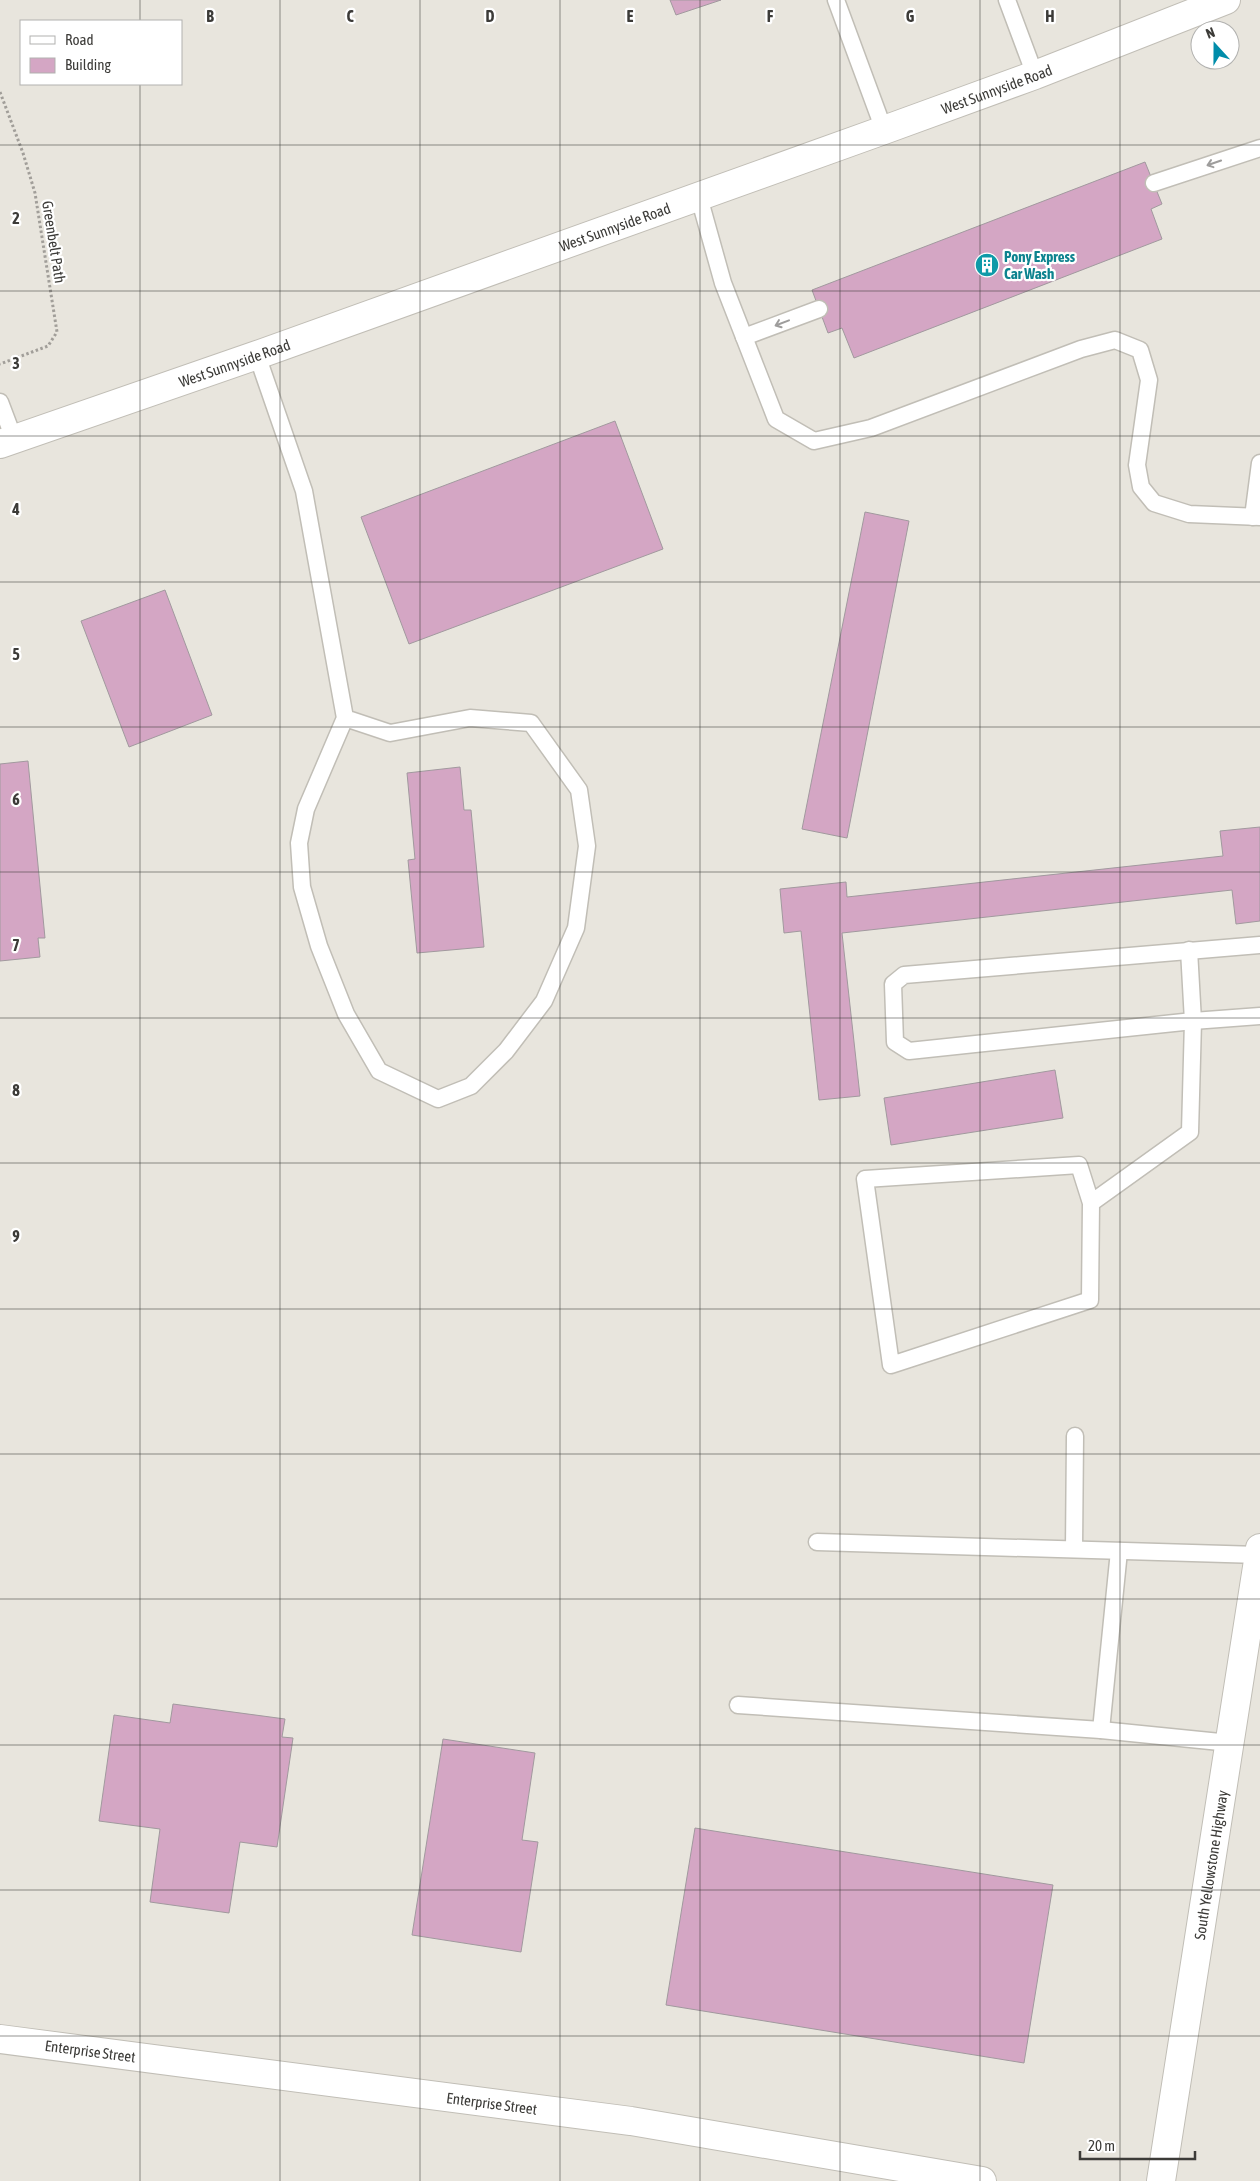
<svg xmlns="http://www.w3.org/2000/svg" width="1260" height="2181" viewBox="0 0 1260 2181" font-family="'Asap Condensed',sans-serif">
<style>
.building{fill:#d4a6c4;stroke:#a1999e}
.lines{fill:none;stroke-linecap:round;stroke-linejoin:round}
.lane-casing{stroke:#c1beb6;stroke-width:19}
.street-casing{stroke:#c1beb6;stroke-width:30}
.primary-casing{stroke:#c1beb6;stroke-width:30}
.highway-casing{stroke:#c1beb6;stroke-width:30}
.path{stroke:#a19e99;stroke-width:3;stroke-dasharray:2.5 2.5;stroke-linecap:butt}
.lane{stroke:#fff;stroke-width:16}
.street{stroke:#fff;stroke-width:28}
.primary{stroke:#fff;stroke-width:28}
.highway{stroke:#fff;stroke-width:28}
.oneway{stroke:#9e9d9c}
.grid{fill:none;stroke:#3c3b38;stroke-width:1;stroke-opacity:0.55}
.labels{text-anchor:middle;dominant-baseline:central;stroke-width:4.5;stroke-linejoin:round;paint-order:stroke}
.street-label{font-size:15px;fill:#3c3b38;stroke:#fff}
.culture-label{font-size:15px;font-weight:bold;fill:#0d838f;stroke:#fff;text-anchor:start}
.grid-label{font-size:16px;text-anchor:middle;font-weight:bold;fill:#3c3b38;stroke:#fff;stroke-width:4.5;stroke-linejoin:round;paint-order:stroke}
</style>
<rect width="100%" height="100%" fill="#e8e5dd"/>
<g class="building">
<polygon points="670,0 721,0 676,15"/>
<polygon points="1145,162 1162,204 1151,209 1162,239 854,358 842,328 828,333 812,290"/>
<polygon points="615,421 663,549 409,644 361,517"/>
<polygon points="865,512 909,521 847,838 802,829"/>
<polygon points="165,590 212,715 129,747 81,621"/>
<polygon points="28,761 45,938 38,938 40,957 0,961 0,764"/>
<polygon points="460,767 464,810 471,810 484,947 417,953 408,860 415,859 407,773"/>
<polygon points="1260,827 1260,921 1236,924 1232,890 842,933 860,1096 819,1100 801,931 784,933 780,889 846,882 847,897 1223,856 1220,831"/>
<polygon points="1055,1070 1063,1118 891,1145 884,1098"/>
<polygon points="173,1704 285,1719 282,1737 293,1738 277,1847 240,1842 229,1913 150,1902 160,1829 99,1821 114,1715 170,1723"/>
<polygon points="443,1739 535,1753 522,1840 538,1842 521,1952 412,1935"/>
<polygon points="695,1828 1053,1885 1024,2063 666,2005"/>
</g>
<g class="lines">
<g class="lane-casing">
<g id="lane">
<polyline points="836,0 884,130"/>
<polyline points="1007,0 1035,75"/>
<polyline points="1154,183 1260,148"/>
<polyline points="699,197 723,283 776,419 814,441 871,428 1081,349 1115,340 1140,350 1149,380 1137,465 1141,487 1154,503 1189,514 1260,517"/>
<polyline points="744,337 819,309"/>
<polyline points="257,355 304,491 345,718 306,809 299,843 302,887 319,946 346,1014 379,1071 438,1099 471,1086 506,1051 544,1001 576,928 587,846 579,790 531,723 470,718 390,733 345,718"/>
<polyline points="0,402 14,439"/>
<polyline points="1253,517 1260,463"/>
<polyline points="1260,945 904,975 893,984 895,1042 909,1051 1193,1021 1260,1016"/>
<polyline points="1091,1203 1090,1300 891,1365 865,1179 1079,1165 1091,1203 1190,1132 1193,1021 1189,950"/>
<polyline points="817,1542 1259,1555"/>
<polyline points="1074,1549 1075,1436"/>
<polyline points="738,1705 1101,1730 1230,1743"/>
<polyline points="1101,1730 1119,1551"/>
</g>
</g>
<g class="street-casing">
<g id="street">
<path id="s1" d="M 0,2039 L 631,2121 L 982,2181"/>
</g>
</g>
<g class="primary-casing">
<g id="primary">
<path id="s2" d="M 1161,2181 L 1260,1548"/>
</g>
</g>
<g class="highway-casing">
<g id="highway">
<path id="s3" d="M 0,444 L 257,355 L 884,130 L 1035,75 L 1226,0"/>
</g>
</g>
<polyline class="path" points="0,92 23,153 35,193 57,332 48,346 0,364"/>
<use href="#lane" class="lane"/>
<use href="#street" class="street"/>
<use href="#primary" class="primary"/>
<use href="#highway" class="highway"/>
</g>
<defs><path id="oneway-shaft" d="M-6 0H5M1.5-3L5.5 0L1.5 3" fill="none" stroke-width="1.6" stroke-linecap="round" stroke-linejoin="round" transform="scale(1.25)"/></defs>
<g class="oneway">
<use href="#oneway-shaft" transform="translate(1214 163) rotate(161)"/>
<use href="#oneway-shaft" transform="translate(782 323) rotate(159)"/>
</g>
<path class="grid" d="M 140,0 L 140,21M 280,0 L 280,2181M 420,0 L 420,2181M 560,0 L 560,2181M 700,0 L 700,2181M 840,0 L 840,2181M 980,0 L 980,2181M 1120,0 L 1120,2181M 140,84 L 140,2181M 0,145 L 1260,145M 0,291 L 1260,291M 0,436 L 1260,436M 0,582 L 1260,582M 0,727 L 1260,727M 0,872 L 1260,872M 0,1018 L 1260,1018M 0,1163 L 1260,1163M 0,1309 L 1260,1309M 0,1454 L 1260,1454M 0,1599 L 1260,1599M 0,1745 L 1260,1745M 0,1890 L 1260,1890M 0,2036 L 1260,2036"/>
<defs>
<g id="building-disc" transform="scale(1.25)"><circle r="9.5" fill="#0f9aa8" stroke="#fff"/><path d="M-4-6H4V6H1V3H-1V6H-4ZM-2.5-4.3h1.7v1.8h-1.7ZM.8-4.3h1.7v1.8H.8ZM-2.5-1h1.7V.8h-1.7ZM.8-1h1.7V.8H.8Z" fill="#fff"/></g>
</defs>
<g fill-rule="evenodd">
<use href="#building-disc" x="987" y="265"/>
</g>
<g class="labels">
<g class="street-label">
<text stroke="none"><textPath href="#s3" startOffset="1058">West Sunnyside Road</textPath></text>
<text stroke="none"><textPath href="#s3" startOffset="652">West Sunnyside Road</textPath></text>
<text transform="translate(54 242) rotate(81)">Greenbelt Path</text>
<text stroke="none"><textPath href="#s3" startOffset="248">West Sunnyside Road</textPath></text>
<text stroke="none"><textPath href="#s2" startOffset="320">South Yellowstone Highway</textPath></text>
<text stroke="none"><textPath href="#s1" startOffset="91">Enterprise Street</textPath></text>
<text stroke="none"><textPath href="#s1" startOffset="496">Enterprise Street</textPath></text>
</g>
<g class="culture-label">
<text x="1004" y="256">Pony Express<tspan x="1004" dy="17">Car Wash</tspan></text>
</g>
</g>
<g class="grid-label">
<text x="210" y="22">B</text>
<text x="350" y="22">C</text>
<text x="490" y="22">D</text>
<text x="630" y="22">E</text>
<text x="770" y="22">F</text>
<text x="910" y="22">G</text>
<text x="1050" y="22">H</text>
<text x="16" y="224">2</text>
<text x="16" y="369">3</text>
<text x="16" y="515">4</text>
<text x="16" y="660">5</text>
<text x="16" y="805">6</text>
<text x="16" y="951">7</text>
<text x="16" y="1096">8</text>
<text x="16" y="1242">9</text>
</g>
<rect x="20" y="20" width="162" height="65" fill="#ffffff" stroke="#b1b1af"/>
<rect x="30" y="36" width="25" height="8" fill="#ffffff" stroke="#b1b1af"/>
<text x="65" y="45" font-size="15" fill="#3c3b38">Road</text>
<rect x="30" y="58" width="25" height="15" fill="#d4a6c4" stroke="#b1b1af"/>
<text x="65" y="70" font-size="15" fill="#3c3b38">Building</text>
<g transform="translate(1215 45) rotate(339)"><circle r="24" fill="#ffffff" stroke="#b1b1af"/>
<path d="M0-4L9 19L0 12L-9 19Z" fill="#008daa"/>
<text y="-8" font-size="14" font-weight="bold" text-anchor="middle" fill="#3c3b38">N</text>
</g>
<path d="M1080 2151v8h115v-8" fill="none" stroke="#3c3b38" stroke-width="2.5"/>
<text x="1088" y="2151" font-size="15" fill="#3c3b38" stroke="#ffffff" stroke-width="4" paint-order="stroke">20 m</text>
</svg>
